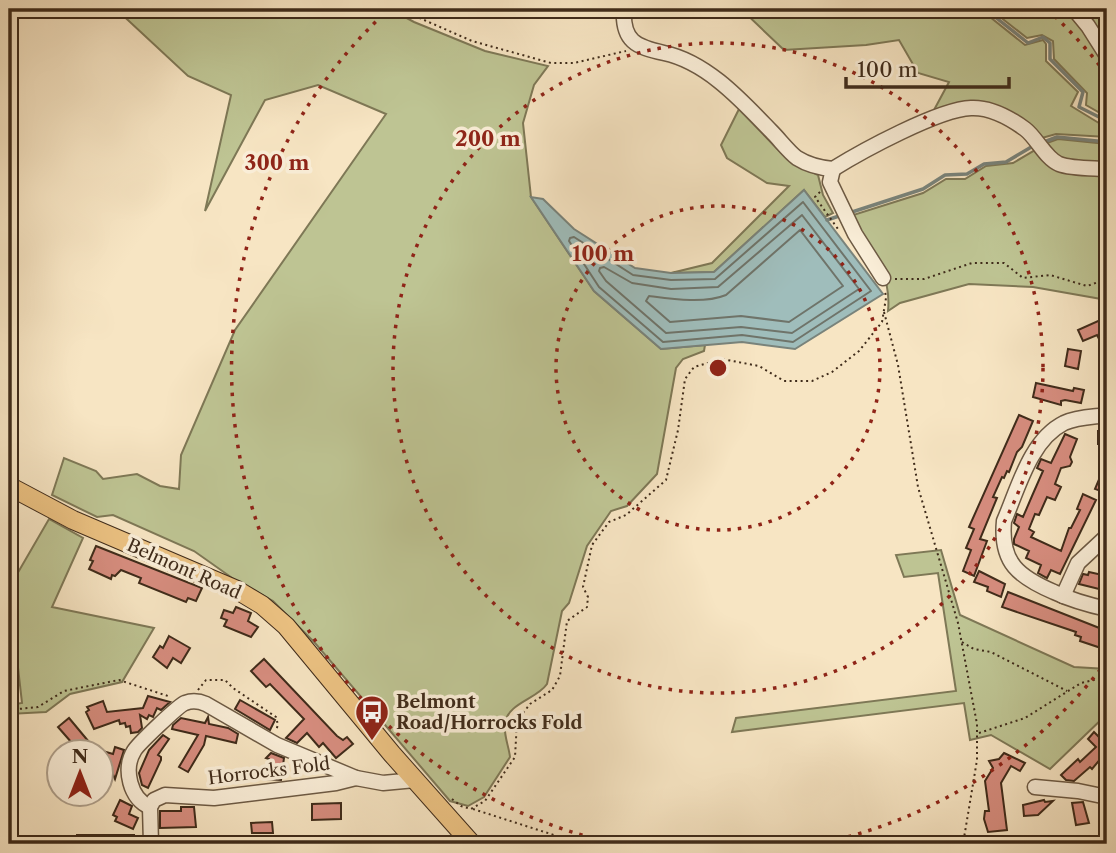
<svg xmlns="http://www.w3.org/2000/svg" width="1116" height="853" viewBox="0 0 1116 853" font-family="'Libre Caslon Text',serif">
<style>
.green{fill:#bec493;stroke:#7e7856;stroke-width:2}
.water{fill:#9fbdbb;stroke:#79837b;stroke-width:2}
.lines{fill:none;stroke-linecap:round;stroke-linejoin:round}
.shore{stroke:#6f746a;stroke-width:2}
.stream{stroke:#79837b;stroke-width:3.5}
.building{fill:#d78d7f;stroke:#3f2b1a;stroke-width:2}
.minor-casing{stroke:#6d5a44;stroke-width:17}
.major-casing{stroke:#3f2b1a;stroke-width:20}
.path{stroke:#3f2b1a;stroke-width:2;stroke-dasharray:2 3.5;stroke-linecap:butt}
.minor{stroke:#faeed8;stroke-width:14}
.major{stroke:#ecc282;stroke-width:18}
.ring{fill:none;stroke:#8f2418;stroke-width:3.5;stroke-dasharray:3.5 7}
.labels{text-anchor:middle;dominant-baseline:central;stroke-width:7;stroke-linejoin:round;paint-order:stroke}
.street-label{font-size:18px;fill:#3f2b1a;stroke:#faeed8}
.poi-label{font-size:18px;font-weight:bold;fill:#3f2b1a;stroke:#faeed8;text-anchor:start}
.centre{fill:#8f2418;stroke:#faeed8;stroke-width:3.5}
.ring-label{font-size:21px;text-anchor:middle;font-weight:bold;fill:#8f2418;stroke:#faeed8;stroke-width:7;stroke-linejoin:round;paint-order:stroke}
</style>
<rect width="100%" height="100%" fill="#f7e5c3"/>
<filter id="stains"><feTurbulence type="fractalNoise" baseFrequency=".00286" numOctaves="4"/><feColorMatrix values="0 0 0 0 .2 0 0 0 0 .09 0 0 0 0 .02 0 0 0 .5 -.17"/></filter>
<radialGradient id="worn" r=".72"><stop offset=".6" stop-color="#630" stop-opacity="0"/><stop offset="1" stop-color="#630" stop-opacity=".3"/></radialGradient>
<g class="green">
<path d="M 116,9 L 390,9 L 414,22 L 485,51 L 548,66 L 534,85 L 523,123 L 531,197 L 594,291 L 661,349 L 705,345 L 704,351 L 683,359 L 676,368 L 657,474 L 627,506 L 611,511 L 587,546 L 569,603 L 562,611 L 547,684 C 537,699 508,703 505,723 C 503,733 509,747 510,757 L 484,797 L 468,806 L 450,801 L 315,643 L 273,601 L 235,580 L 194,551 L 113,515 L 97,517 L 52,495 L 64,458 L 96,471 L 103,479 L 137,474 L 160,486 L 179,489 L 181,455 L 235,330 L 386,114 L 318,85 L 265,100 L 205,211 L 231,95 L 188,76 Z"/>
<polygon points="741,9 980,9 1025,45 1043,40 1046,44 1046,61 1078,92 1071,106 1107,128 1107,137 1056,134 1042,138 967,105 934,110 949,82 918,73 899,40 866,45 784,50"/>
<polygon points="990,9 1068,9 1087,32 1107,64 1107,117 1086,105 1087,93 1054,59 1053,41 1042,35 1027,38"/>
<polygon points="1081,9 1107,9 1107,47"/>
<polygon points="739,109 788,160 818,175 823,195 833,213 825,217 804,190 714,272 671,273 712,263 789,186 767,183 727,158 721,145"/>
<polygon points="1058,139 1107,144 1107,166 1063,162 1047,143"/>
<path d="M 1037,149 L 1042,158 L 1107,172 L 1107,300 L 1033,287 L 969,284 L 900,303 L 888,311 C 892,272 869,247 850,216 L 923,193 L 946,179 L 965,179 L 986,166 L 1013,163 Z"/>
<polygon points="49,519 83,538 52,607 154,628 122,682 70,694 46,712 9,714 9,705 22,703 9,588"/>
<polygon points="941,550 960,615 1074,667 1107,669 1107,714 1050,769 991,735 970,740 964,703 732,732 736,718 956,691 938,573 904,577 896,555"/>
</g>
<polygon class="water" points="804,190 883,294 795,349 742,342 661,349 594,291 531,197 543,199 574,229 635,268 671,273 714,272"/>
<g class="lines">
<g class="shore">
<polygon points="803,202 871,291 793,342 742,335 663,342 599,287 569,241 570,238 574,237 633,275 671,280 715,279"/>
<polygon points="802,215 859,289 792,333 741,327 666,333 606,281 599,271 600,268 604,267 632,283 671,289 718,287"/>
<path d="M 800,230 L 843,286 L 789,322 L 741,316 L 670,322 L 646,301 L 649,296 C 672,299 704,304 726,295 Z"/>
</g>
<g class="stream">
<polyline points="985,9 1028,43 1043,37 1050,43 1050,59 1083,92 1079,107 1107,121"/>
<polyline points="1044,142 1057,137 1107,142"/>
<polyline points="849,213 923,189 945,175 967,174 984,164 1006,162 1033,146"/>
<polyline points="827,220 842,215"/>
</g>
</g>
<g class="building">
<polygon points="1107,317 1107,335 1099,339 1097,335 1083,341 1078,330"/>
<polygon points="1068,349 1081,351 1078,369 1065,366"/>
<polygon points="1036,383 1073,391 1074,388 1084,390 1081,403 1065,400 1061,401 1061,405 1033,397"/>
<polygon points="1019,415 1033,421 1022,447 1017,452 1009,472 1007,471 1004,478 1002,477 993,497 997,498 980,539 987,541 974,576 963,571 971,550 966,548 974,529 969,527"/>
<rect x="1098" y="431" width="9" height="13"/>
<polygon points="1065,434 1077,439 1070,457 1072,462 1070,466 1061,468 1055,484 1061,487 1055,500 1047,497 1039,515 1035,514 1029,529 1034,532 1031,537 1061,551 1069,528 1071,528 1080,510 1077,509 1083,494 1096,500 1060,574 1051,570 1047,578 1038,573 1041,565 1026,558 1029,551 1014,544 1014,539 1019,527 1014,523 1017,514 1023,517 1032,496 1043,471 1037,468 1041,459 1051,463"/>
<polygon points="1100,477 1107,480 1104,492 1095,489"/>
<polygon points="96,546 202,588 196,601 188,598 186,602 139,583 141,578 121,570 115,576 112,575 111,579 89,569 93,561 90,560"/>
<polygon points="979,571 1005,584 1001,597 987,591 988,587 974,582"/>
<polygon points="1089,572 1107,576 1107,588 1099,586 1099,589 1079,584 1083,574 1088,575"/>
<polygon points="1008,592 1107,631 1107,650 1080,641 1081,637 1075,635 1076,632 1002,607"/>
<polygon points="236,607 251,613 248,621 258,627 251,637 224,626 227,620 221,618 224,610 233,613"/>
<polygon points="169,636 190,648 181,663 173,658 167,668 153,657 160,646 163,648"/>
<polygon points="264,659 337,736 343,740 347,737 353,744 336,758 323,743 319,747 307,733 297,743 286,738 304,719 270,684 266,687 251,671"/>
<polygon points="148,696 170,702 161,710 157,708 153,717 149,715 147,719 140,715 142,728 138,732 131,733 130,726 126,727 125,723 120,724 119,720 94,729 86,712 89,710 87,707 103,701 107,712 143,708"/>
<polygon points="240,700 275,720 270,730 235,709"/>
<polygon points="208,717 209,724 228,728 238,734 236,743 206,736 204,745 188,772 179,767 198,735 172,729 173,725 181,718 205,723"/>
<polygon points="69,718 89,742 79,751 58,727"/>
<polygon points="1094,732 1102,740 1107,735 1107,751 1092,769 1090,767 1074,781 1066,780 1061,775 1078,759 1080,762 1096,747 1088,739"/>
<polygon points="163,735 169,739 158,755 161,757 161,760 148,788 142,785 139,773 149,750"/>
<polygon points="115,747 124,750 115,779 103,751 113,754"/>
<polygon points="271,753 284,758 281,780 266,779 269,759 266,758"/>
<polygon points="1004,753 1025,763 1020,771 1011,766 1001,783 1007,830 988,832 984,819 985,811 989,811 985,781 993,768 989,761 999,759"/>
<polygon points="120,800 132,806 129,814 138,818 133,829 115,821 117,817 113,815"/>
<polygon points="1044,800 1045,802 1053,801 1038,815 1024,816 1023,805"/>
<polygon points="1083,802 1089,823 1076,825 1072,803"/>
<polygon points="341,803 341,819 312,820 312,804"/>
<polygon points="181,807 194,807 196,827 160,828 160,811 181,811"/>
<polygon points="272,822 273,833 252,833 251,823"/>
<rect x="77" y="835" width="57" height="9"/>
</g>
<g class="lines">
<g class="minor-casing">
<g id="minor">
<path d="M 624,9 C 622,41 636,47 664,53 C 707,62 742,101 771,131 C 780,140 788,151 797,158 C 808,165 821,168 833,169 C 862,151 939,109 971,108 C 990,107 1010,118 1025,129 C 1037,138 1045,158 1059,164 C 1072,169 1093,168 1107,169"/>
<polyline points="1074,9 1088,26 1107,56"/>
<polyline points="833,169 830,182 855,234 883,278"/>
<path d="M 1107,415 C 1093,417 1077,417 1064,423 C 1030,440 1018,489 1004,521 C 1000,563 1019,577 1054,592 C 1071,600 1089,605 1107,609"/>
<polyline points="1063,596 1078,563 1107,536"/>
<polyline points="1035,787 1078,791 1107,797"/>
<path d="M 150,807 C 130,799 123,769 134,751 C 137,745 179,705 185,703 C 193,700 199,701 206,704 L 277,745 L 356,778 L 383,783 L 415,780"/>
<polyline points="1107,824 1107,828"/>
<polyline points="151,844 150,807 154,800 165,795 214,798 336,783 356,778"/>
</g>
</g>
<g class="major-casing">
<polyline id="major" points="9,486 73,520 237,590 262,605 286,626 392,754 472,844"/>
</g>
<g class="path">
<polyline points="399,9 472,41 551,63 574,63 626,51"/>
<polyline points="820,192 815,197 838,229"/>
<polyline points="895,279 924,279 972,263 1004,263 1023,278 1050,275 1087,286 1107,279"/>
<polyline points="884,312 898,365 918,487 958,623 977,724 977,760 963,844"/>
<polyline points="962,642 974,649 991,652 1067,691"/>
<polyline points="198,690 206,680 225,680 233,688 276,717 278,725 276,730"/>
<polyline points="9,710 38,707 64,691 119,680 171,697"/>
<polyline points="979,733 1025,718 1081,683 1107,677"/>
<polyline points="452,799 461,806 471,809 485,801 515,757 517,721 530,704 552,690 560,676 567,621 587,607 588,597 583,587 592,545 609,522 626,515 666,480 678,430 685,379 694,367 722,359 759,366 784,381 812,381 832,372 859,351 882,322 886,298 885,290"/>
<polyline points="473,809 582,844"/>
</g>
<use href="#minor" class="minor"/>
<use href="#major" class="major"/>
</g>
<g class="ring">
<circle cx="718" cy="368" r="162"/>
<circle cx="718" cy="368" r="325"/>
<path d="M1107 661A487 487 0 0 1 823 843M613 843A487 487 0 0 1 389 9M1047 9A487 487 0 0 1 1107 75"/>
</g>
<defs>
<g id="bus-pin" transform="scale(1.75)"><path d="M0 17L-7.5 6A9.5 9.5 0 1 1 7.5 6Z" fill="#8f2418" stroke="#faeed8"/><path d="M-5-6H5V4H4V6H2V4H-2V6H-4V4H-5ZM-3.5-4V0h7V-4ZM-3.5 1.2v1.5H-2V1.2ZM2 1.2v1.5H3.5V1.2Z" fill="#fff"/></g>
</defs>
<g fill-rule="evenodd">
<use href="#bus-pin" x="372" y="712"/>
</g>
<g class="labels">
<g class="street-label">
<text transform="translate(184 569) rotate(24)">Belmont Road</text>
<text transform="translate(269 771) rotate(-7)">Horrocks Fold</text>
</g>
<g class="poi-label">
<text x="396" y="702">Belmont<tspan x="396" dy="21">Road/Horrocks Fold</tspan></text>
</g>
</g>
<circle cx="718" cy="368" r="10" class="centre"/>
<g class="ring-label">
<text x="488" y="146">200 m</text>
<text x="277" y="170">300 m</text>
<text x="603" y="261">100 m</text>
</g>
<rect width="1116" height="853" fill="none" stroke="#f7e5c3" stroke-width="35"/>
<rect x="10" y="10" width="1095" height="832" fill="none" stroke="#3f2b1a" stroke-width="3.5"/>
<rect x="18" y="18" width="1081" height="818" fill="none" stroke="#3f2b1a" stroke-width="2"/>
<g transform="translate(80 773)"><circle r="33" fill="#faeed8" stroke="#afa08c" stroke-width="2"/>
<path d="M0-5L12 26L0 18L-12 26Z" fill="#8f2418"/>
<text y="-10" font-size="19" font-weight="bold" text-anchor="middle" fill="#3f2b1a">N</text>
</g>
<path d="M846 77v10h163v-10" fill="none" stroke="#3f2b1a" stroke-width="3.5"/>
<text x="857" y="77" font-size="21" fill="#3f2b1a" stroke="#faeed8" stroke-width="5" paint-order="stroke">100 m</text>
<rect width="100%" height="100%" filter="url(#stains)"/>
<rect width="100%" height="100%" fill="url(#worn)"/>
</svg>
